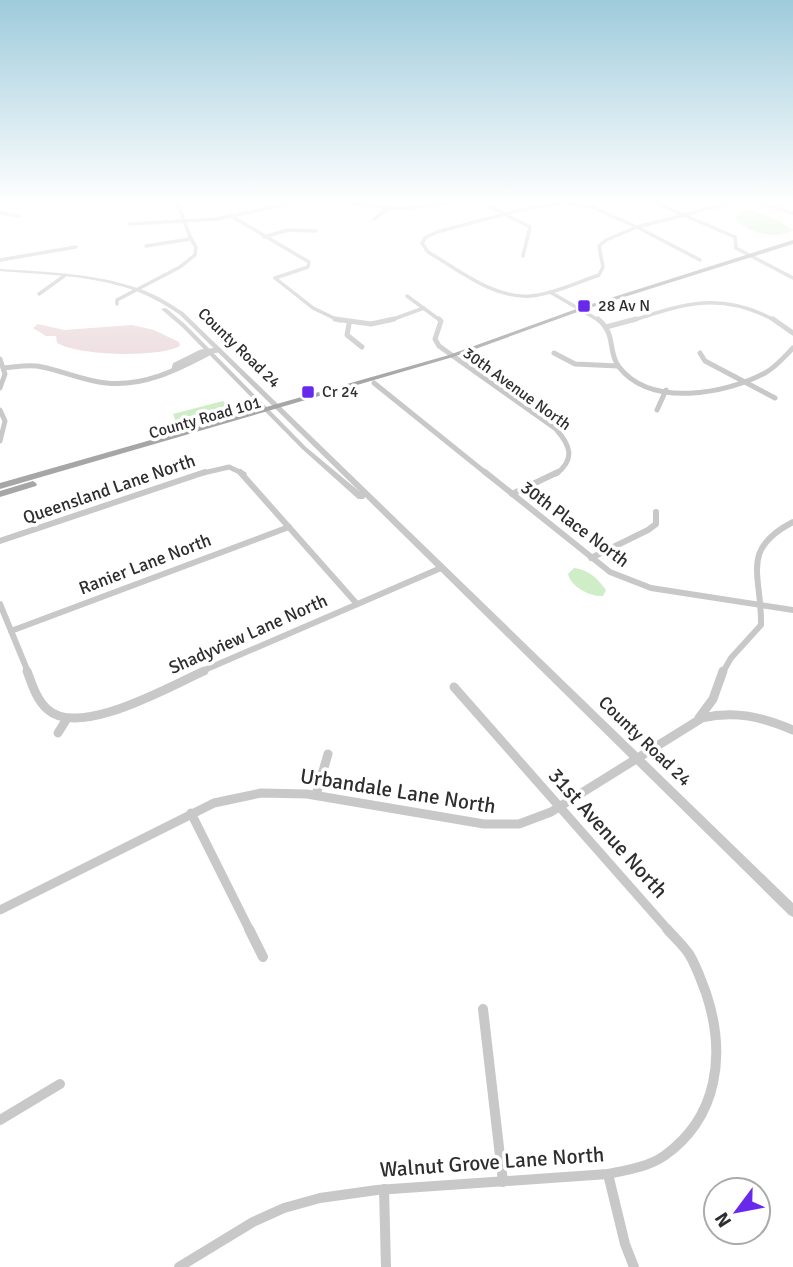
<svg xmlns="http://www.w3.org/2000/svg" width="793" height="1267" viewBox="0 0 793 1267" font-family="Signika,sans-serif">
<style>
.green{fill:#ecdbde}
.water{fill:#cfedc7}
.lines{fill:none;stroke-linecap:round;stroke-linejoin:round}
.minor-far4{stroke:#c8c8c8;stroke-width:3.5}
.minor-far3{stroke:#c8c8c8;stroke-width:5}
.minor-far2{stroke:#c8c8c8;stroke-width:6}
.minor-far1{stroke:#c8c8c8;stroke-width:9}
.minor{stroke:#c8c8c8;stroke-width:10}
.tertiary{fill:#c8c8c8;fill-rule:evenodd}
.primary{fill:#a6a6a6;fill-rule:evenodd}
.poi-dot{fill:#6829ed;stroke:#fff;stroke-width:2.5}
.labels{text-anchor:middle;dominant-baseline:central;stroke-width:7;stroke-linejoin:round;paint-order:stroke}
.far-poi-label{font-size:16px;fill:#2e2e2e;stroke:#fff;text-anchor:start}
.far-street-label{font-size:16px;fill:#2e2e2e;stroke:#fff}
.street-label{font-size:18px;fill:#2e2e2e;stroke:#fff}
.near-street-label{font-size:21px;fill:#2e2e2e;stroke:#fff}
</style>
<rect width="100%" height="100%" fill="#fff"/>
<path class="green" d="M 38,324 L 64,330 L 132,325 L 154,330 L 179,342 L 180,346 C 158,358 80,356 57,343 L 56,336 L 46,336 L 33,328 Z"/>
<g class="water">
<path d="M 747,209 L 776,219 L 793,230 C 776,240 752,234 737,221 L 736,216 Z"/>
<polygon points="223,401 232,409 176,422 173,414"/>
<path d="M 574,568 C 589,570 597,578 606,590 L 603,596 C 590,597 571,587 568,574 Z"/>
</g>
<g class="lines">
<g class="minor-far4">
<polyline points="346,203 403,209 449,203"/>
<polyline points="483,203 530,227 523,256"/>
<path d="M 564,203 L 592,207 L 637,227 L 606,240 L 599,246 L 603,267 L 599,275 C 578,282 553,294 531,296 C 494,299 459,270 428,252 L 422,243 L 426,237 L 437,232 L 528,208 Z"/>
<polyline points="656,203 735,237 736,248 793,278"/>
<polyline points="760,203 793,213"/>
<polyline points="777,206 790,203"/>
<polyline points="0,213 19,216"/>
<polyline points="231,216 309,262 308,267 275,278 313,308 340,321"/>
<polyline points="374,219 389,208"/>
<polyline points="129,224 217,219 292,203"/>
<polyline points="637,227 700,260"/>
<polyline points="637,227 731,203"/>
<polyline points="264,237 288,230 316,231"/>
<polyline points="146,246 190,239"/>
<polyline points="0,260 76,247"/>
<polyline points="550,292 600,321"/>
<polyline points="39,294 64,276"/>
<polyline points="407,296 441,321"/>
<path d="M 117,304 L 117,300 L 180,267 L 195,255 L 196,247 C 185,232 186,218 176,203"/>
<polyline points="388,321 424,308"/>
<path d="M 631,321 C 685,303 722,291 776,321"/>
</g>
<g class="minor-far3">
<polyline points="335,319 371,324 394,319"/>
<path d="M 439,319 L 441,321 L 435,339 L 439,346 L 556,429 C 570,445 576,459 556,474"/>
<path d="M 598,319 C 617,335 607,351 619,367 C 651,408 726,394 765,373 C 776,367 784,357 793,348"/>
<polyline points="773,319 793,333"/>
<polyline points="349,324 347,335 362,347"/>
<polyline points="606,327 636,319"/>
<polyline points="554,353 575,364 618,366"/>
<polyline points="700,353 705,361 775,398"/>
<polyline points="0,359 5,374 0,388"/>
<path d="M 4,368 C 16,367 30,364 42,367 C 63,371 84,381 106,383 C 143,387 177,370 209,353"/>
<polyline points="174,369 175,365 201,352 219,350"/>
<polyline points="374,383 487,474"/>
<polyline points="0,410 5,421 0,441"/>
<polyline points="657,410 666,390"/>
<polyline points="199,474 229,467 244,474"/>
</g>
<g class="minor-far2">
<polyline points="240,472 357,604"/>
<polyline points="485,472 610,572 651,588 793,610"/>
<polyline points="512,494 558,472"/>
<polyline points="0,541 205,472"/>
<polyline points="591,558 648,530 656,524 656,512"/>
<polyline points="0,604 28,672"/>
<polyline points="11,631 289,527"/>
<polyline points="200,672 441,568"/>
<path d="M 723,672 L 731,658 L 761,625 C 762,575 739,550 793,522"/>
</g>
<g class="minor-far1">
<path d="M 27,671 C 32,684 36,699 47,709 C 79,739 170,686 204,671"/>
<polyline points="454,687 669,931"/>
<polyline points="699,718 713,699 723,671"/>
<polyline points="58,733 66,720"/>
<polyline points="316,795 328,754"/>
<polyline points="191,813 250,931"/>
<path d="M 0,910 L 214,803 L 261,793 L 307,794 L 484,824 L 519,824 L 551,812 L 702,718 C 735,710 762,717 793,730"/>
</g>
<g class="minor">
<polyline points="249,929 263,957"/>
<polyline points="483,1009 503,1182"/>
<polyline points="0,1120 60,1084"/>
<polyline points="608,1174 625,1244 634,1267"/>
<polyline points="384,1189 386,1267"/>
<path d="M 179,1267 L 253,1222 L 284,1208 L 320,1198 L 377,1190 L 608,1174 C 627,1170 648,1167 664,1156 C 719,1117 726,1053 706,993 C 701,980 696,965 689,954 C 683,945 674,937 667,929"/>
</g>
<path class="tertiary" d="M 0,269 C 47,272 95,273 140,289 C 155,294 169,303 183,312 L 793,903 L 793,917 L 789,915 L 365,497 L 364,499 L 358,499 L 302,449 L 182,327 L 161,309 L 166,308 L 186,325 L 306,447 L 360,492 L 179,314 C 167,306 155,299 141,293 C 97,275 46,275 0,271 Z"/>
<g class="primary">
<polygon points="793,240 793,244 583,310 453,357 0,489 0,483 449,355 579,308"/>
<polygon points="33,481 37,484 36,486 0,497 0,491"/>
</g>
</g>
<linearGradient id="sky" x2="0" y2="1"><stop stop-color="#9ecbdb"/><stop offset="0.53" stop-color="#fff"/><stop offset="1" stop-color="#fff" stop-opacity="0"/></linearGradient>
<rect width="793" height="380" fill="url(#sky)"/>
<g class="poi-dot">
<rect x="577" y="299" width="14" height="14" rx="3.5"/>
<rect x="301" y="385" width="14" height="14" rx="3.5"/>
</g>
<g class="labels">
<g class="far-poi-label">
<text x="598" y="306">28 Av N</text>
<text x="322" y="392">Cr 24</text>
</g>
<g class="far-street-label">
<text transform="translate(239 348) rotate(44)">County Road 24</text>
<text transform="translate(517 389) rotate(36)">30th Avenue North</text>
<text transform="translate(205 418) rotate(-16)">County Road 101</text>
</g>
<g class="street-label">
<text transform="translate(109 489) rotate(-19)">Queensland Lane North</text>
<text transform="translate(575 524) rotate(37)">30th Place North</text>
<text transform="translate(145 564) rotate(-21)">Ranier Lane North</text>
<text transform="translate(248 634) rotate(-24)">Shadyview Lane North</text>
<text transform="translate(645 741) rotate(44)">County Road 24</text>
</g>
<g class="near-street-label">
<text transform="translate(398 791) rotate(9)">Urbandale Lane North</text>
<text transform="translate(608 833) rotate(48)">31st Avenue North</text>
<text transform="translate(492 1162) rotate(-4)">Walnut Grove Lane North</text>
</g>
</g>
<g transform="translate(737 1211) rotate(238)"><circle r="33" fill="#ffffff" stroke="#ababab" stroke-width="2"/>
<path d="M0-5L12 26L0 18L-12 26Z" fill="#6829ed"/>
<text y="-10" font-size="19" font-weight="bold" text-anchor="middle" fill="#2e2e2e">N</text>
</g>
</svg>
